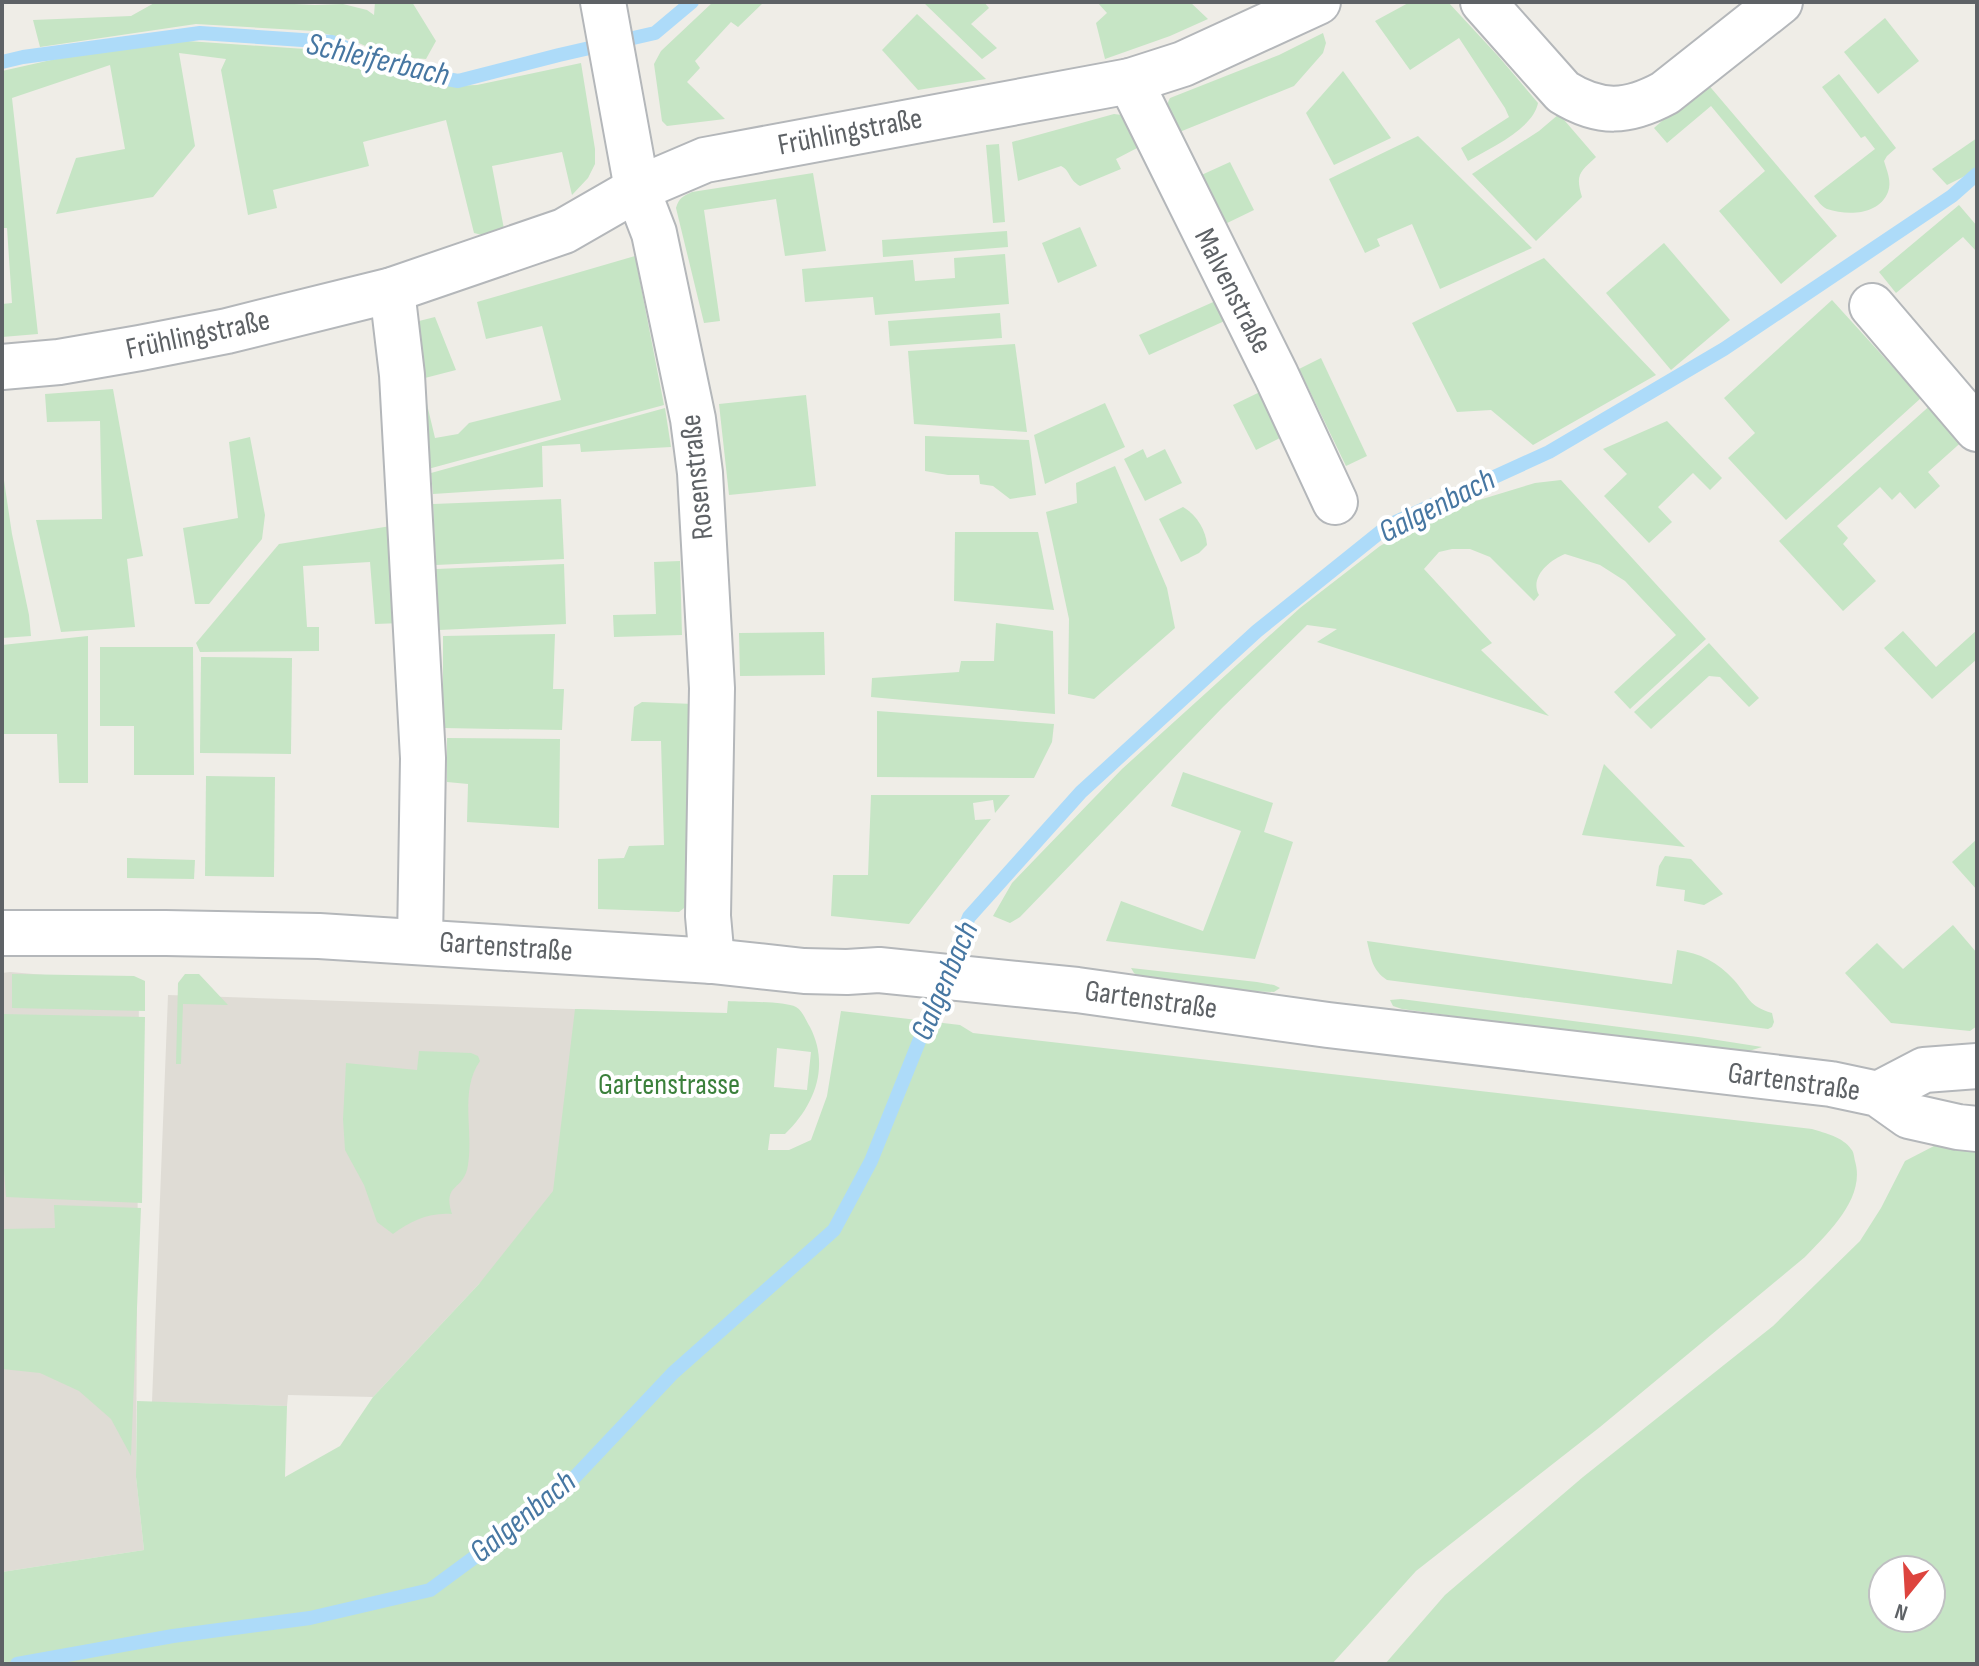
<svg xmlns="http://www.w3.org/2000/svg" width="1979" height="1666" viewBox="0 0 1979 1666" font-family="'Sofia Sans Condensed',sans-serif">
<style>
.education{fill:#dfdcd5}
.green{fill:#c6e5c5;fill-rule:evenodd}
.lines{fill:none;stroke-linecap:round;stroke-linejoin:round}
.stream{stroke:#addbf9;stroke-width:14}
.minor-casing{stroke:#b4b7ba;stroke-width:48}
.minor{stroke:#fff;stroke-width:44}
.labels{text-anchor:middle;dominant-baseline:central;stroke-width:8;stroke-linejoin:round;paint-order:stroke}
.street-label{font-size:30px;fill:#5e6266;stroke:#fff}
.park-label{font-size:30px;fill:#3b803b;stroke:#fff}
.water-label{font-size:32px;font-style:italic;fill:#4777a2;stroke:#fff}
</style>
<rect width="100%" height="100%" fill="#efede7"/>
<g class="education">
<polygon points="10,972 139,983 136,1477 144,1550 2,1572 2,973"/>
<polygon points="168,995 601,1010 584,1190 479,1284 373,1397 288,1395 287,1406 152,1402"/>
</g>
<g class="green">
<polygon points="156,2 254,2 315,5 343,4 367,10 374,15 375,2 412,2 436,41 426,59 388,56 352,40 314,31 196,24 40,47 33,20 131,16"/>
<polygon points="713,2 764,2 738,27 731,22 695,61 700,68 687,82 725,119 667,126 662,121 654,64 661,51"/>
<polygon points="923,2 984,2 989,8 971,24 997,48 982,59"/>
<polygon points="1097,2 1190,2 1208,19 1170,36 1105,59 1096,23 1107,13"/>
<path d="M 1410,2 L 1448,2 L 1499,57 L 1538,103 C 1533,129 1490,148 1468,161 L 1461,148 L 1509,117 L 1505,108 L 1459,38 L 1410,70 L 1375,21 Z"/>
<polygon points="917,14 986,79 918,90 882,50"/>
<polygon points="1885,18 1919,61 1878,94 1844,52"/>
<path d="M 1323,33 L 1326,43 L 1323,53 L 1294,86 L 1177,133 C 1172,122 1163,109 1170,98 L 1279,55 Z"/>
<polygon points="187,41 320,50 450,86 477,85 581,63 595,149 595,164 588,178 572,195 562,152 492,166 504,229 482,235 474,233 446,120 363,142 369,166 273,190 277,208 248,215 221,70 226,59 179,53 195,146 153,197 56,214 76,158 125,149 110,65 12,98 38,334 2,337 2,304 12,303 7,228 2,228 2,71 60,58"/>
<polygon points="1343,71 1391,138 1334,165 1306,113"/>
<path d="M 1839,74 L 1896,148 L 1887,156 L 1884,161 C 1887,171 1892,182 1888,192 C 1879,215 1848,216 1827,209 C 1822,207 1818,201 1814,196 L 1875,149 L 1865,136 L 1861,138 L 1822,87 Z"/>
<polygon points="1706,82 1837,236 1781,284 1719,211 1765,171 1711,106 1667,143 1654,128"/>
<path d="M 1114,114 L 1122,115 L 1125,118 L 1139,147 L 1116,159 L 1121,169 L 1080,186 C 1068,179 1071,171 1061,166 L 1018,181 L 1012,142 Z"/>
<path d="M 1559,114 L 1596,157 C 1580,172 1575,174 1582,197 L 1536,241 L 1472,174 L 1539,131 Z"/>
<polygon points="1418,136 1532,248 1440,289 1412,224 1377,239 1380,246 1365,253 1329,179"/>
<polygon points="1977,138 1977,170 1947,185 1932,169"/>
<polygon points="999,144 1005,222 993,223 986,145"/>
<polygon points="1230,162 1254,210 1221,226 1197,177"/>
<path d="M 813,173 L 826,251 L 785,256 L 776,199 L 704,210 L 720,321 L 704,323 L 676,208 C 679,198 683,196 692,192 Z"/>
<polygon points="1959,205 1977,226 1977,252 1963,237 1896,293 1879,272"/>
<polygon points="1080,227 1097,266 1058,283 1042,243"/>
<polygon points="1007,231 1008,247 883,257 882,240"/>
<polygon points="1664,243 1730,320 1671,370 1606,293"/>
<polygon points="1005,254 1009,304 875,315 873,297 805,302 802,269 913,260 915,281 955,278 954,258"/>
<polygon points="635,256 664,405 428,469 407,324 435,317 456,370 421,379 435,438 458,434 469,423 561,400 542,326 486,339 477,302"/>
<polygon points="1544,258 1656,375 1533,445 1491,410 1457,412 1412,323"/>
<polygon points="1220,299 1229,319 1149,355 1139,335"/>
<polygon points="1832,300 1921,398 1786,520 1728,458 1755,433 1724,398"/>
<polygon points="1000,313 1002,338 890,346 888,321"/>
<polygon points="1015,344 1027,432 914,424 908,351"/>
<polygon points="1321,358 1367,456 1346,466 1299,369"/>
<polygon points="113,389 143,556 127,559 135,627 61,632 36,520 102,519 100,421 47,422 45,394"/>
<polygon points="1264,390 1286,435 1256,450 1233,405"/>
<polygon points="806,395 816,486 729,495 719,404"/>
<polygon points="1934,402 1966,438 1928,472 1940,486 1915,509 1900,492 1892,500 1880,487 1837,526 1848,538 1843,544 1876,581 1843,611 1779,541"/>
<polygon points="1105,403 1125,447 1045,484 1034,435"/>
<polygon points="665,408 671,447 581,452 580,444 542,446 543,487 433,494 431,473"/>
<polygon points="1667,421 1722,478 1710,490 1693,473 1658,507 1672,522 1649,543 1604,496 1627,474 1603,449"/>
<polygon points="925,436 1029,440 1036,495 1010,499 993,486 980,484 979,475 948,475 925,471"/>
<polygon points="250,437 265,515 262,539 209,604 195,604 183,528 238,518 229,442"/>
<polygon points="1143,449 1147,458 1165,449 1182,483 1145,501 1124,459"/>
<polygon points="1115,466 1167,588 1175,628 1094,699 1068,694 1069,619 1046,512 1077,503 1076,483"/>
<polygon points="2,467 12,534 29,615 31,636 2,638"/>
<path d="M 1561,480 L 1706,639 L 1630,709 L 1614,692 L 1676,635 L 1625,581 L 1600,565 L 1565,554 C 1550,560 1529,577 1539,595 L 1534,601 L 1490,557 L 1470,549 L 1452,549 L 1439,552 L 1424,569 L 1492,643 L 1481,650 L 1549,716 L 1317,642 L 1337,629 L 1307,625 L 1222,708 L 1020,917 L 1010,923 L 993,916 L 1012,883 L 1122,769 L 1300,608 L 1380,546 L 1443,511 L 1535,483 Z"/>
<polygon points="561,499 564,559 436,565 433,504"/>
<path d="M 1183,507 C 1196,514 1206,530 1207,545 L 1199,553 L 1181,562 L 1159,519 Z"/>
<polygon points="397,525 402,623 375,624 370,562 303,566 307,627 319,627 319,651 200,652 196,643 279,544"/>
<polygon points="955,532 1038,532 1054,610 954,601"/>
<polygon points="680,561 682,635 614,637 613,615 656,614 654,562"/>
<polygon points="564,564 566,624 439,630 436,569"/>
<polygon points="996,623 1053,631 1055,714 871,697 872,678 959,672 961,661 994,661"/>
<polygon points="1977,630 1977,659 1932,699 1884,648 1903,631 1936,667"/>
<polygon points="824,632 825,675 740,676 739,633"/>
<polygon points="555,634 553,689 564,689 562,730 443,728 443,636"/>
<polygon points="88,636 88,783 59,783 57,734 2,734 2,645"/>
<polygon points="1709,643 1759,698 1749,707 1720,677 1709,676 1651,729 1634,712"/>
<polygon points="100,647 193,647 194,775 134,775 134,726 100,726"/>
<polygon points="201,657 292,658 291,754 200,753"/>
<polygon points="642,702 694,704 688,905 679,912 598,909 598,859 624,858 629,846 664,845 661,741 631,741 634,707"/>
<polygon points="877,711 1054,724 1052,742 1034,778 877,777"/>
<polygon points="447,738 560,739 559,828 467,822 468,784 447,782"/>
<polygon points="1604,764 1685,847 1582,835"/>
<polygon points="1183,772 1273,803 1264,832 1293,842 1255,959 1106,941 1121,901 1203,931 1241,831 1171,806"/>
<polygon points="206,776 275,777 274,877 205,876"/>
<polygon points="871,795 1010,795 995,813 993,800 973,803 975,820 991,819 909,924 831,916 833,875 868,875"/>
<polygon points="1977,839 1977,890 1952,862"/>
<polygon points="1665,856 1691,859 1723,894 1704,905 1684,901 1685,890 1656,886 1659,866"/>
<polygon points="127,858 195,860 194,879 127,878"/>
<polygon points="1953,925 1977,953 1977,1026 1970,1031 1891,1023 1845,973 1877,943 1903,969"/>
<path d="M 1367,941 L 1672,984 L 1677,950 C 1700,953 1718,962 1734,980 C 1749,997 1748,1006 1772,1013 L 1774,1022 L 1772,1027 L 1768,1029 L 1387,980 C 1372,970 1371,958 1367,941 Z"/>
<polygon points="1131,968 1257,982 1274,985 1280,988 1274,992 1249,991 1142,978 1134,973"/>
<polygon points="12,974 134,976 145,981 145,1011 12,1008"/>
<polygon points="185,974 199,974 228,1005 183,1004 181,1064 176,1064 178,983"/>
<polygon points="1401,999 1698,1037 1762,1047 1749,1051 1694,1049 1402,1009 1393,1006 1390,1000"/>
<path d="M 728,1001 C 743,1002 784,1001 796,1007 C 803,1011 806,1021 810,1027 C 830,1066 815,1105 785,1134 L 770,1134 L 768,1150 L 789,1150 L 811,1140 L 827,1096 L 841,1011 L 960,1025 L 973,1033 L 1812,1129 C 1825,1133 1843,1137 1851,1149 C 1854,1152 1854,1157 1855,1161 C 1866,1198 1828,1233 1805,1257 L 1600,1427 L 1416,1571 L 1332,1664 L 2,1664 L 2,1572 L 144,1550 L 136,1477 L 137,1401 L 287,1406 L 285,1477 L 340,1446 L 373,1397 L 479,1284 L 553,1191 L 575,1009 L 727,1013 ZM 777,1048 L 811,1052 L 807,1090 L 774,1087 Z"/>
<polygon points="2,1014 145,1017 142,1203 6,1197 2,1144"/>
<path d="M 419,1051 L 471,1053 L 478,1056 L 480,1061 C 459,1091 474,1131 468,1165 C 464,1192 442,1182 452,1214 C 430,1212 410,1221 393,1234 L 377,1222 L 364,1185 L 345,1150 L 343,1119 L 346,1063 L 417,1070 Z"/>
<path d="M 1934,1146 L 1977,1148 L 1977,1664 L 1385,1664 L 1445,1595 L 1583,1477 L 1773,1326 L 1860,1241 L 1881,1208 L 1905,1161 ZM 1883,1570 L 1931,1570 L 1931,1618 L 1883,1618 Z"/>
<polygon points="54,1205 141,1208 131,1456 111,1419 79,1391 40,1373 2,1369 2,1229 55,1228"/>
</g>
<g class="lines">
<g class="stream">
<polyline points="2,62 23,57 200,33 332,42 398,70 458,81 559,55 655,33 692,2"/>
<polyline points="17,1664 173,1636 310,1618 430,1590 556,1497 673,1373 834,1230 871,1161 969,917 1081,792 1257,631 1389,525 1549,452 1724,349 1952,196 1977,174"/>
</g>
<g class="minor-casing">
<g id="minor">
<polyline points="603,2 637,189 654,233 693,419 700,473 712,688 708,916 712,961"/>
<path d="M 1483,2 L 1563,92 C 1600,115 1628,113 1665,93 L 1780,2"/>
<polyline points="1130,81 1276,375 1335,502"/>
<polyline points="392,290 402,375 423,758 420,942"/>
<polyline points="1872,306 1977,429"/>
<polyline points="2,367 59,362 140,348 227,331 392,290 564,231 637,189 705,160 1130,81 1183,64 1318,2"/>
<polyline points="2,933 166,933 319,936 712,961 804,971 847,972 879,970 1077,990 1328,1025 1831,1084 1878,1094 1909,1116 1958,1127 1977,1129"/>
<polyline points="1878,1094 1924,1070 1977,1066"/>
</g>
</g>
<use href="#minor" class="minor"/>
</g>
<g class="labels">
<g class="street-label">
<text transform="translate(850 132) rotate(-11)">Frühlingstraße</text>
<text transform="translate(1233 291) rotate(63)">Malvenstraße</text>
<text transform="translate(198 335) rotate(-12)">Frühlingstraße</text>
<text transform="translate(697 477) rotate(-96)">Rosenstraße</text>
<text transform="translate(506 947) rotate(4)">Gartenstraße</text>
<text transform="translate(1151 1000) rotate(8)">Gartenstraße</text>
<text transform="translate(1794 1082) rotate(8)">Gartenstraße</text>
</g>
<g class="park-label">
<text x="669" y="1085">Gartenstrasse</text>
</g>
<g class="water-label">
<text transform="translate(378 60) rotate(13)">Schleiferbach</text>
<text transform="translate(1437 506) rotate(-27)">Galgenbach</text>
<text transform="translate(945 981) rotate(-67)">Galgenbach</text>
<text transform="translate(523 1517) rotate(-39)">Galgenbach</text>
</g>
</g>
<rect width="1979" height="1666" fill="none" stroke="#5e6266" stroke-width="8"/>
<g transform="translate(1907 1594) rotate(198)"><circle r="38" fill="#ffffff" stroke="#bfc0c2" stroke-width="2"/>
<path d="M0-6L14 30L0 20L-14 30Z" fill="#dd443e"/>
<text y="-12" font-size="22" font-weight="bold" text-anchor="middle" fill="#5e6266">N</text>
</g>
</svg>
